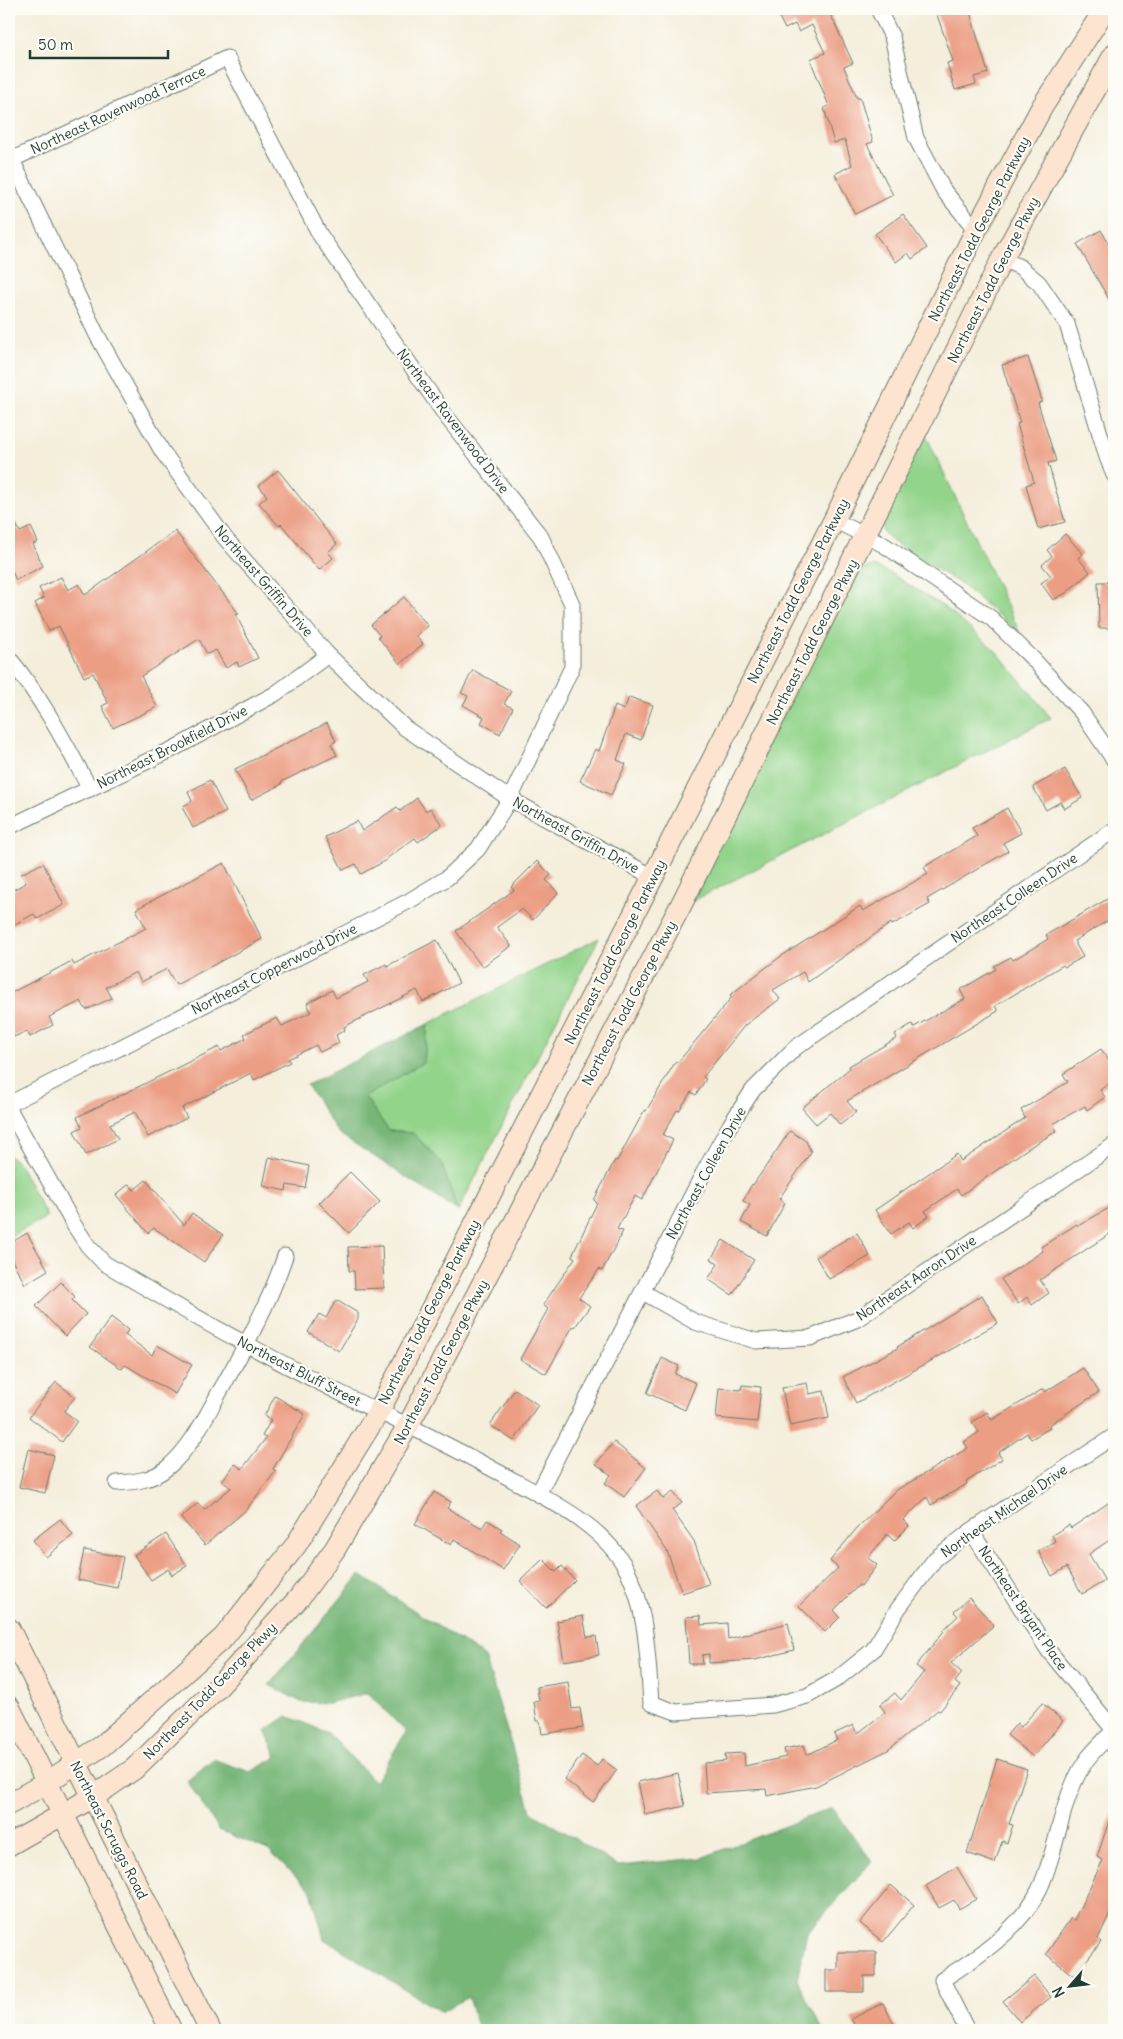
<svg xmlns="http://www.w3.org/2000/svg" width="1123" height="2039" viewBox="0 0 1123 2039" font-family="Delius,sans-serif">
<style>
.green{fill:#93d48b;stroke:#598860}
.forest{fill:#76b677;stroke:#4a7a56}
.building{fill:#ec9e84}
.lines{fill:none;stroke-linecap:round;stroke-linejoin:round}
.street-casing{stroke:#6a7b6e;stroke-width:17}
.secondary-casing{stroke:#6a7b6e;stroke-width:23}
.street{stroke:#fff;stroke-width:15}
.secondary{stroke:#fde4d0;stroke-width:21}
.labels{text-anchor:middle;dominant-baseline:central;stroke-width:4.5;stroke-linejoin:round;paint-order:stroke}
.street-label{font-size:14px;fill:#1f3d34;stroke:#fdfcf7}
</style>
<rect width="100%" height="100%" fill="#fdfcf7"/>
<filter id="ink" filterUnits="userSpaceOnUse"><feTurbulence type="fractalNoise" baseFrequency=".02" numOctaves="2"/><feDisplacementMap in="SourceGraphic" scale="10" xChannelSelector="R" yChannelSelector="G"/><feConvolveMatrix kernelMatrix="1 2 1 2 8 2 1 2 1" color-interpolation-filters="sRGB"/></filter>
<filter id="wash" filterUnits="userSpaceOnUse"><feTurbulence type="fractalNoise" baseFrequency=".0096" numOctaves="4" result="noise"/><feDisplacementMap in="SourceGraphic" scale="20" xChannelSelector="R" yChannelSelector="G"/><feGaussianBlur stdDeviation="1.12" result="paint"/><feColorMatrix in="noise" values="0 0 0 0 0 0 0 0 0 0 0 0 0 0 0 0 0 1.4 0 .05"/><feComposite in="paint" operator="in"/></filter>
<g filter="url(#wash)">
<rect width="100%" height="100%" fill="#f4eedb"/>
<g class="green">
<polygon points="923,429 1020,633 962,585 892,541 883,532 881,515"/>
<polygon points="873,566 890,573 947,609 997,652 1051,718 683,906 858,570"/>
<polygon points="599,938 458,1211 441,1162 413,1133 389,1131 365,1097 424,1062 428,1024"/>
<polygon points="9,1155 19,1164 47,1217 9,1237"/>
</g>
<g class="forest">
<polygon points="428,1024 424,1062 365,1097 389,1131 413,1133 441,1162 458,1211 338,1133 307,1085"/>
<polygon points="360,1575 485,1657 531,1811 618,1866 701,1858 832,1808 872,1861 807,1933 797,1980 823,2030 478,2030 468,1997 441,2012 324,1939 311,1890 268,1850 219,1830 187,1781 213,1759 250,1772 277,1757 265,1731 287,1716 328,1733 375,1782 406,1732 368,1693 328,1703 301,1702 269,1685"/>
</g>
<g id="blocks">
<g class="building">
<polygon points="786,9 828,9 853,63 844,67 857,98 860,98 873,142 867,144 893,195 855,214 835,174 852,165 845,140 834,143 824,108 829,106 810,59 825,53 812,25 799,32 795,24 785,29 777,13"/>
<polygon points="935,9 969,9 988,73 974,77 976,84 955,90 947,63 953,61"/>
<polygon points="903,214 927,248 912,259 908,253 896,262 875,234"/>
<polygon points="1101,230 1114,253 1114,308 1077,244"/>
<polygon points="1028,357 1042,401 1038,403 1056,461 1048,463 1065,522 1038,529 1026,485 1034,482 1017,424 1020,423 1002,365"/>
<polygon points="278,470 337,544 328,552 333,558 319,570 281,524 279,526 259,503 267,496 259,486"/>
<polygon points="9,510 20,532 31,527 38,542 33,544 43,566 16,580 9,565"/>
<polygon points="175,531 239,614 236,615 258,658 239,667 237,662 226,668 216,650 207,654 199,639 141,676 157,707 113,728 102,706 108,703 93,673 84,677 59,626 49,631 35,603 44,598 39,588 61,577 68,590 79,584 85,595"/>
<polygon points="1065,534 1083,554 1078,558 1090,572 1066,593 1053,600 1041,583 1051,576 1042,565 1052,556 1047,550"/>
<polygon points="1098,582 1114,582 1114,628 1099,628"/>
<polygon points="404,597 428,626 416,636 423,644 400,664 378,637 380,636 371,625"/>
<polygon points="473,670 511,691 504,704 513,708 500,734 481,723 484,717 463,705 468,696 461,693"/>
<polygon points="629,697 653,705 641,740 626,734 617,760 626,764 611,795 580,781 595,749 599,751 615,706 624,710"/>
<polygon points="327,723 336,741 331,744 337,755 281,782 282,784 251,800 235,769"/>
<polygon points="1065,769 1082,798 1064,809 1060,802 1046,810 1033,787"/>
<polygon points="210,780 226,812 193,828 182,807 192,801 188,792"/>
<polygon points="417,798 426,811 430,808 442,825 418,842 415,838 386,859 387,860 361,874 356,864 343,870 325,837 357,821 362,831 397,807 400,811"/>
<polygon points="1007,808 1021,833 1003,843 1008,851 927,899 930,904 892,925 891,923 808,982 803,972 773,990 780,999 745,1025 703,1077 706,1079 696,1095 691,1092 679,1111 677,1110 663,1135 673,1140 642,1200 635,1196 617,1229 623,1231 602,1271 599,1269 579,1298 590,1306 575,1327 573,1326 546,1374 520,1359 548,1309 543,1305 575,1258 572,1256 597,1203 594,1200 615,1160 617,1161 644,1111 646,1111 676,1061 678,1062 732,997 730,995 780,957 860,906 863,911 928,874 924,867 977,836 972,828"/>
<polygon points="537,861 551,875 546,880 558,893 533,920 522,909 497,927 511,946 482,967 456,931 514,890 511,887"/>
<polygon points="43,863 64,905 37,919 34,914 9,927 9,892 26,883 21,874"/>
<polygon points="224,863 262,939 176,985 167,969 141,982 136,972 106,987 112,998 86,1010 81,1001 49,1017 53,1025 30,1037 27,1031 14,1037 9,1026 9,994 72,961 74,965 146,928 136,909"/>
<polygon points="1114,895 1114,917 1074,941 1083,957 1065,967 1063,965 995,1006 998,1011 847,1101 856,1112 840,1125 830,1113 816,1124 802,1108 850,1068 849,1066 897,1038 895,1034 912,1024 914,1027 965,999 960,990 996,969 994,966 1011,957 1013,960 1048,939 1046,935"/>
<polygon points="437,940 459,983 423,1002 417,990 344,1027 345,1030 336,1035 339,1043 320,1052 316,1045 288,1059 290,1062 254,1080 251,1073 182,1108 187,1118 148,1137 135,1112 110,1124 118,1139 86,1155 74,1131 82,1127 77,1117 219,1047 221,1051 246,1038 244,1034 277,1018 282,1026 311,1012 307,1003 332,990 336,998 368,982 364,975 386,964 387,966"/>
<polygon points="1101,1049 1114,1068 1114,1080 1100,1090 1105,1097 1087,1110 1085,1106 1053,1124 1057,1131 1027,1149 961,1195 957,1189 925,1211 929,1216 913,1228 909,1222 891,1234 875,1210 957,1154 961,1161 1025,1118 1021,1110 1068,1082 1063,1074"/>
<polygon points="790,1131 806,1141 811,1152 779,1199 785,1203 767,1236 741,1222 750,1205 743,1201 752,1184 753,1185"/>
<polygon points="269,1157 309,1166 305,1188 287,1185 286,1191 263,1186"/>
<polygon points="350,1172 380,1202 349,1233 319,1203"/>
<polygon points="146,1180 184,1225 192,1213 223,1235 204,1262 154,1228 148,1233 116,1195 129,1184 134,1190"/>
<polygon points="1114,1205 1114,1231 1040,1280 1049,1293 1032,1305 1027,1297 1018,1304 1001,1279 1043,1251 1041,1247 1077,1224 1078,1226"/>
<polygon points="27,1233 48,1270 25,1284 9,1255 9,1244"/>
<polygon points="857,1233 870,1256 829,1279 816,1257"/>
<polygon points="723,1240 754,1260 732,1295 708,1279 718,1264 711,1259"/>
<polygon points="382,1246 384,1288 355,1289 354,1271 349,1271 348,1247"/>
<polygon points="61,1282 75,1297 72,1300 86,1314 65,1336 36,1306"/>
<polygon points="982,1295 998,1323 856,1403 843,1377 898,1348 897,1347"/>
<polygon points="336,1300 358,1313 358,1319 339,1351 308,1332 319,1314 326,1318"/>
<polygon points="111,1317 128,1330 125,1335 152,1355 157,1345 192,1365 175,1394 125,1365 122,1369 90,1347"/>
<polygon points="662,1358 679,1366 675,1374 696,1383 685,1410 647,1393"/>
<polygon points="1083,1368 1099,1392 1049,1425 1050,1428 1031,1439 1027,1433 998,1453 1002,1459 966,1482 967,1484 931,1505 927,1497 903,1520 909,1526 894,1541 887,1534 868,1558 877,1565 861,1586 859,1585 834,1610 840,1617 825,1632 799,1606 838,1568 830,1561 857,1528 895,1491 968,1448 964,1442 979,1432 972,1422 987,1412 992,1420 1043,1389 1045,1392"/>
<polygon points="56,1382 75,1397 64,1411 77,1421 62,1442 29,1417"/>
<polygon points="807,1383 809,1394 824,1391 829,1418 790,1426 782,1388"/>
<polygon points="742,1385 761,1387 757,1422 716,1418 719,1388 741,1390"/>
<polygon points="515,1389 538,1405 514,1441 490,1425"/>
<polygon points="275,1396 305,1414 273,1469 276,1471 246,1510 205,1545 181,1518 198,1503 204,1510 231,1488 222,1481 235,1464 242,1469 266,1438 262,1436 271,1420 264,1416"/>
<polygon points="614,1442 646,1468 624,1497 605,1483 611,1475 596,1464"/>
<polygon points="28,1449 54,1455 45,1493 19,1487"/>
<polygon points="657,1491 663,1499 673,1492 682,1503 672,1510 694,1541 709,1584 682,1593 667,1551 636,1506"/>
<polygon points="434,1492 451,1502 447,1508 482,1528 487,1520 502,1529 500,1531 520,1544 503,1570 454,1539 451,1545 415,1524"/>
<polygon points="1114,1499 1114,1537 1089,1554 1105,1581 1082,1594 1067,1567 1052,1576 1038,1551 1055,1541 1052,1535 1069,1525 1071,1528"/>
<polygon points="60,1519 73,1535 46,1557 33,1540"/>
<polygon points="166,1534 187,1566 172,1575 168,1569 151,1580 134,1555"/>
<polygon points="84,1550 123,1557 117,1588 78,1580"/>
<polygon points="543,1559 556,1572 562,1566 575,1580 546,1608 520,1581"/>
<polygon points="969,1598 994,1625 951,1663 962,1673 955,1682 960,1686 940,1711 938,1710 888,1750 816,1786 767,1796 766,1789 706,1793 704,1763 726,1761 725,1754 744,1753 745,1766 786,1757 784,1749 804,1745 807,1755 837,1740 834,1734 853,1725 857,1734 885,1712 880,1705 895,1693 901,1700 924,1672 916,1666 944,1631 943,1630 958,1616 954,1612"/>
<polygon points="583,1616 587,1637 596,1636 599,1655 564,1661 557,1621"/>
<polygon points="700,1616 701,1625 727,1623 728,1639 788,1623 794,1650 755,1660 709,1663 709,1654 702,1655 703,1664 689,1664 686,1617"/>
<polygon points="568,1682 572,1709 580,1708 583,1728 542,1734 540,1721 537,1721 534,1702 539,1701 537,1687"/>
<polygon points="1042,1703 1063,1721 1033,1757 1007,1735 1017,1723 1021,1727"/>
<polygon points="582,1755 597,1766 602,1759 617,1770 593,1802 564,1779"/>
<polygon points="997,1759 1027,1769 1009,1824 1013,1825 1007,1843 1002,1841 995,1863 967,1853"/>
<polygon points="678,1773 685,1806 645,1815 638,1782"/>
<polygon points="1111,1815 1114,1815 1114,1904 1098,1939 1101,1942 1074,1976 1046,1954 1071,1918 1074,1920 1103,1860 1097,1857"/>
<polygon points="957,1867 976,1899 959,1909 954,1900 939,1908 926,1886"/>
<polygon points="891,1885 914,1905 883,1942 860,1923"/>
<polygon points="838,1952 876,1952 876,1976 864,1976 864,1992 826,1992 826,1970 838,1970"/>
<polygon points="1034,1976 1051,1997 1020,2022 1003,2001"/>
<polygon points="883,2003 897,2030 857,2030 851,2019"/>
</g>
</g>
</g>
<g filter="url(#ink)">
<use href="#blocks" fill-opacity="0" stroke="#6a7b6e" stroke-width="1"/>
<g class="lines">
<g class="street-casing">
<g id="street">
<polyline points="878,9 892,37 916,138 944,191 976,230"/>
<polyline points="12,160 97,335 162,451 225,538 328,655 405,728 510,799 653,877"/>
<polyline points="9,161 227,58 320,235 446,416 541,537 572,604 572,667 510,799 478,849 447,878 409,901 9,1104"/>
<polyline points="1002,259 1020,267 1039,283 1067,324 1107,457 1114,475"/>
<polyline points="834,520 884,545 991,618 1033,659 1082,713 1114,760"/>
<path d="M 9,658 C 42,698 65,743 90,789"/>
<polyline points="9,827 173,749 275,694 328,655"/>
<path d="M 9,1109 L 74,1225 L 88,1246 L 104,1263 C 151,1291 199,1320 248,1345 C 291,1368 335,1391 379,1412 C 421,1431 459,1451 500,1473 C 545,1498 602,1523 627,1570 C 647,1608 648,1662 651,1703 L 676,1712 L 773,1705 L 807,1696 L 837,1679 L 873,1650 L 898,1609 L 935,1559 L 971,1531 L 1114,1436"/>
<polyline points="643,1292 695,1322 756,1341 810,1338 857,1319 1114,1145"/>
<path d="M 117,1483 C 136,1482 152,1480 167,1468 C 191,1448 204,1420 219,1393 C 244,1349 269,1304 285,1256"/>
<polyline points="538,1494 704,1172 730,1125 753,1090 795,1048 1114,830"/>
<polyline points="971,1531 1048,1650 1114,1730"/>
<path d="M 967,2030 L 942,1980 C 978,1957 1019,1930 1039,1890 C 1059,1848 1060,1796 1088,1758 C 1096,1748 1106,1739 1114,1730"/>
</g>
</g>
<g class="secondary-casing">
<g id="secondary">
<polyline points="9,1629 210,2030"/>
<polyline points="9,1707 171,2030"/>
<polyline points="9,1804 46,1783 102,1746 224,1637 296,1545 379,1411 653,877 834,520 976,230 1042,107 1105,9"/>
<polyline points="9,1845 93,1797 134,1769 219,1686 299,1598 335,1549 409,1424 682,903 1002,259 1114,55"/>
</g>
</g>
<use href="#street" class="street"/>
<use href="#secondary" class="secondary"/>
</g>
</g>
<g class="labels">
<g class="street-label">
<text transform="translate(118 110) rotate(-25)">Northeast Ravenwood Terrace</text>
<text transform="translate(979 229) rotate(-63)">Northeast Todd George Parkway</text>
<text transform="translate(993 280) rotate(-63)">Northeast Todd George Pkwy</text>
<text transform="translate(453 421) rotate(53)">Northeast Ravenwood Drive</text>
<text transform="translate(264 581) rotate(49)">Northeast Griffin Drive</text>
<text transform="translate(798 591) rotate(-63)">Northeast Todd George Parkway</text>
<text transform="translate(812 642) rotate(-63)">Northeast Todd George Pkwy</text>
<text transform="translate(172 747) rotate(-27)">Northeast Brookfield Drive</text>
<text transform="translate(576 835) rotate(29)">Northeast Griffin Drive</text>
<text transform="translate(1014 898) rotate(-34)">Northeast Colleen Drive</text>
<text transform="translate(615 952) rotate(-63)">Northeast Todd George Parkway</text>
<text transform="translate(274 969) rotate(-27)">Northeast Copperwood Drive</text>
<text transform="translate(629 1003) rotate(-62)">Northeast Todd George Pkwy</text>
<text transform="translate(706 1173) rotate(-61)">Northeast Colleen Drive</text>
<text transform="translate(916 1278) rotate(-34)">Northeast Aaron Drive</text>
<text transform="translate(429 1312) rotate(-63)">Northeast Todd George Parkway</text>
<text transform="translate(441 1362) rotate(-62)">Northeast Todd George Pkwy</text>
<text transform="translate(299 1371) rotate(27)">Northeast Bluff Street</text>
<text transform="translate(1004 1511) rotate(-35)">Northeast Michael Drive</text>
<text transform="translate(1023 1608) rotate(56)">Northeast Bryant Place</text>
<text transform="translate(210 1691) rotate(-46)">Northeast Todd George Pkwy</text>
<text transform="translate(109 1830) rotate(63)">Northeast Scruggs Road</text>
</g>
</g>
<rect width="1123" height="2039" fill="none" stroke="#fdfcf7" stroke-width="30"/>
<g transform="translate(1070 1986) rotate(242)" stroke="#fdfcf7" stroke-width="4" paint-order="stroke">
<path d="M0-4L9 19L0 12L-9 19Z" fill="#1f3d34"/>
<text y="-8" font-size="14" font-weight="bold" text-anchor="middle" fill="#1f3d34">N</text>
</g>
<path d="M30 50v8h138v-8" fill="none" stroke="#1f3d34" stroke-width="2.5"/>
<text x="38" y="50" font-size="15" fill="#1f3d34" stroke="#fdfcf7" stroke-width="4" paint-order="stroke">50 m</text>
</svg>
